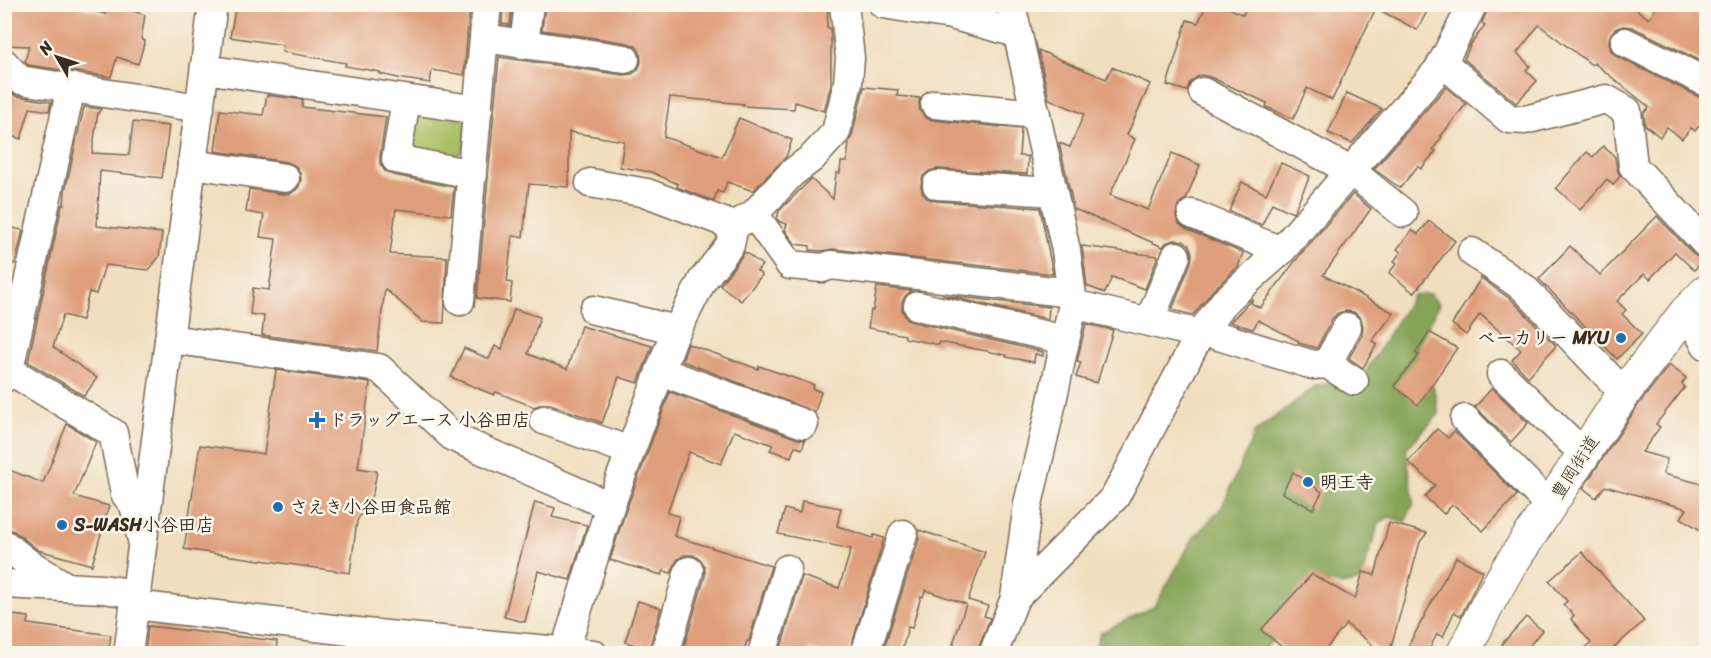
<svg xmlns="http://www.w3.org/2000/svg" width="1711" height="658" viewBox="0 0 1711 658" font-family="Sriracha,'Klee One',sans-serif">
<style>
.green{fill:#a8be62;stroke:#727440;stroke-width:1.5}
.forest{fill:#86a558;stroke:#60683b;stroke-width:1.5}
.building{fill:#df9f7b}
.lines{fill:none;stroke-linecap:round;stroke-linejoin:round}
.minor-casing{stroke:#7a6956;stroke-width:31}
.major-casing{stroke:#7a6956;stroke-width:35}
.minor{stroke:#fff;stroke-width:28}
.major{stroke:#fff;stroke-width:33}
.poi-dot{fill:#1f6fb2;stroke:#fbf7ec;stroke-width:2}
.labels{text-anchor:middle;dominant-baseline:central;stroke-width:5;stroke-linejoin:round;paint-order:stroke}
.poi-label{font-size:18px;font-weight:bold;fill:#3b2a1e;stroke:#fbf7ec;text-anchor:start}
.street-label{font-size:18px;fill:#3b2a1e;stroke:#fbf7ec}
</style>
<rect width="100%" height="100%" fill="#fbf7ec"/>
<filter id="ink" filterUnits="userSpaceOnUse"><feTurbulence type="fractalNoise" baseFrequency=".0167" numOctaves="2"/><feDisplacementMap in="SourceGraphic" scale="12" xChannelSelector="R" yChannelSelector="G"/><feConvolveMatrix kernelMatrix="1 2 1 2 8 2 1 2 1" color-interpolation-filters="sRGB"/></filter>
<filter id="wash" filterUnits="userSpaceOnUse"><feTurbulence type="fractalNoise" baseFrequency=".008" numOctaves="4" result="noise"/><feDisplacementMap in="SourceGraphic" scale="24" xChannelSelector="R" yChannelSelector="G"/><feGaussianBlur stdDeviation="1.35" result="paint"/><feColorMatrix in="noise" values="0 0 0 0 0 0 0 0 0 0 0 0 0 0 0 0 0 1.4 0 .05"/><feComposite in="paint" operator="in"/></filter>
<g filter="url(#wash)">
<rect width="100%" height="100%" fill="#f0debf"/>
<polygon class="green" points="415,107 467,121 463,151 454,157 414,151 406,143"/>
<polygon class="forest" points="1430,294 1439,304 1415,352 1433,385 1439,414 1406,449 1414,503 1405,522 1389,517 1379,523 1360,581 1341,585 1309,578 1271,642 1260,653 1093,654 1100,633 1155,606 1194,537 1222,507 1255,432 1316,386 1363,376 1413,295"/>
<g id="blocks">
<g class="building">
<polygon points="9,4 68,4 105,14 108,4 112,4 145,15 141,39 145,41 138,64 117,57 111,77 28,65 25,61 29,46 4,45 4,19 8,19"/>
<polygon points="236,4 470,4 464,75 432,70 430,83 403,79 380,74 380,72 345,66 346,63 282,52 283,45 230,37"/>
<polygon points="503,4 512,4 510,25 502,24"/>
<polygon points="545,4 828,4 827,28 830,28 831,41 831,84 824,111 795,102 794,109 743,106 744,104 670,97 664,137 722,157 739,118 792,140 786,157 753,191 727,182 723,193 717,191 714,201 677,187 678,184 651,172 620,167 624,141 569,132 569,187 529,184 523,237 512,236 507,282 512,283 510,302 477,298 499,57 623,75 632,74 638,70 641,62 640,52 636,46 628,43 542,30"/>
<polygon points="1207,4 1221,4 1243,15 1248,4 1431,4 1417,30 1376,8 1332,100 1307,88 1293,119 1266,107 1267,103 1210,77 1201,75 1195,78 1189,84 1187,91 1167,85 1187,20 1198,23"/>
<polygon points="1489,4 1629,4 1649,19 1658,4 1707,4 1707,64 1632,27 1623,26 1615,29 1610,35 1609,42 1611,51 1618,57 1699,97 1707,98 1707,116 1695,131 1691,128 1682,139 1667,127 1660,137 1645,125 1644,113 1649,107 1594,63 1592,65 1539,25 1517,53 1530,66 1526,70 1537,81 1516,103 1464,59 1471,44 1485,25 1482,23"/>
<polygon points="1038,50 1106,79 1112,67 1150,84 1127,135 1135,139 1110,195 1148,210 1172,153 1200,165 1186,199 1182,201 1177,208 1176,217 1179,224 1186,229 1243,253 1238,267 1213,290 1193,315 1172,310 1191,262 1192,253 1189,245 1183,241 1174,240 1166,243 1163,247 1074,209 1059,143 1070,147 1084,114 1049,99"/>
<polygon points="864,87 898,90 897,96 920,98 919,103 920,111 926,118 933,120 1021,129 1019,156 1028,156 1027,174 937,169 929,171 923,176 921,185 922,192 927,198 936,201 1040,208 1053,274 833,249 821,251 810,250 810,246 795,244 785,230 787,224 780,222 777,219 779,211 811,179 833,199 836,173 840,173 841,162 847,162 849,142 852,136"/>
<polygon points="1446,87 1466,104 1441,136 1442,137 1433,149 1436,151 1421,169 1418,166 1400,188 1374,169"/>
<polygon points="11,93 17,96 51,102 49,111 30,108 21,139 4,134 4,105 8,106"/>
<polygon points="1347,93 1382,109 1352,143 1328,133"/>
<polygon points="267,95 303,100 302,107 386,117 380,156 380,164 385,171 393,175 454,187 451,215 396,209 390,254 447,257 444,323 423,322 385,289 377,351 262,335 264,316 250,314 253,288 269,290 276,239 260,237 264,215 246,212 249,189 283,194 290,194 298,188 301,181 300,173 296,166 287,162 215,151 220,110 263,115"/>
<polygon points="84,107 101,109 98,113 92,153 129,155 133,122 169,126 162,178 100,171 97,226 162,233 159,257 149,270 105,265 96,294 89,292 82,320 63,315 53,347 97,378 84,396 28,362 62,205 64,205 65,191"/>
<polygon points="1603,146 1615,157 1617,168 1620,176 1613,185 1607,179 1580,210 1556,188 1587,152 1593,157"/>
<polygon points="1281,163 1310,176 1293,213 1272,203 1262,225 1229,211 1242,182 1266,194"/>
<polygon points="1353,194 1371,209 1323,275 1394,313 1372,341 1377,344 1363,368 1349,358 1362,335 1363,327 1361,319 1354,312 1346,311 1338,313 1332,319 1317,348 1298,343 1299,341 1258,320 1253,329 1230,322 1253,298 1251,303 1260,308 1299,256"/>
<polygon points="1657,216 1694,255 1704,260 1694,270 1675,252 1650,279 1644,274 1617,301 1626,310 1622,314 1642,334 1617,359 1539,279 1570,246 1600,275"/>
<polygon points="1429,221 1455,241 1414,293 1389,273 1397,263 1394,261 1401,252 1397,249 1412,230 1418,234"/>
<polygon points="7,227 23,230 15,264 4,262 4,238"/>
<polygon points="1082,246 1158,256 1145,289 1112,277 1105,293 1087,286"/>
<polygon points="745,252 762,265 757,271 762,275 741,301 720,285"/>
<polygon points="1481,278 1513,301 1556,346 1528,377 1512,360 1521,350 1480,314 1466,335 1452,324"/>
<polygon points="877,287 912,291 906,295 902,302 902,310 906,318 914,322 1043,352 1043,356 1035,354 1034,362 1006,357 1007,355 940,342 939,345 905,338 905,335 868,328 871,310 873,311"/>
<polygon points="942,295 1049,307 1048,319"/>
<polygon points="514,309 540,317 528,354 567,369 581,326 652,346 638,383 619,377 602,423 550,404 542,404 534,407 496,392 494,395 451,377 464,348 489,359 495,346 502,349"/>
<polygon points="1086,324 1113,330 1097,383 1076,377 1081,362 1077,361"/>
<polygon points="1429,332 1457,348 1418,405 1394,386 1419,355 1415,353"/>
<polygon points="688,344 758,369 759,366 814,385 813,389 821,392 815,412 682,361"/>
<polygon points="1669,365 1686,378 1682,384 1685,387 1656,424 1660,427 1642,452 1667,459 1663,474 1702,484 1707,476 1707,534 1681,518 1687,509 1605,486 1596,498 1583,488 1639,404"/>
<polygon points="276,370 370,383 358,468 377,471 373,493 357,521 350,573 184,549 200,445 264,454"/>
<polygon points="1492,388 1528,423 1511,442 1475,407"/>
<polygon points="670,392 798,439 805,440 802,449 795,446 791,457 770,450 773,445 734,431 721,464 689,452 667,513 679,516 674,536 771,566 749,641 747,641 743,654 703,654 684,647 705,576 705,566 700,559 693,555 684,555 677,560 671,573 664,571 662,575 610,560 625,513"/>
<polygon points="67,424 96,442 74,496 109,506 92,565 38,550 14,531 4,528 4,468 43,483"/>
<polygon points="1437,429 1448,438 1454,431 1517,495 1483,531 1455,506 1452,505 1444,514 1425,497 1435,485 1408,462"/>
<polygon points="1293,472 1322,492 1313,509 1282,493"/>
<polygon points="802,501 841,508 837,526 873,538 874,535 884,538 849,654 825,654 810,648 808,654 788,654 780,651 802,576 839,588 851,549 778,534 785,509 800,513"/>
<polygon points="535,502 555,508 552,517 587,525 570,580 538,571 525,622 504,617"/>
<polygon points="1389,523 1427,533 1420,542 1389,654 1384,654 1346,624 1322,654 1291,654 1261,630 1312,574 1355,599 1363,572 1375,575"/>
<polygon points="919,530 985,552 968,600 988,606 984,616 990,618 977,652 953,644 966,604 925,590 923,597 921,596 912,628 908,627 901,654 882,654 919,539"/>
<polygon points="1582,552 1644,621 1607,654 1579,654 1591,643 1571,619 1574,615 1563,605 1567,601 1549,581"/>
<polygon points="1456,557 1483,571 1461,616 1454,612 1443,637 1437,634 1427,654 1404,654"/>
<polygon points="638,601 661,608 649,649 625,642"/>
<polygon points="4,614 29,617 28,624 111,635 108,654 4,654"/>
<polygon points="1526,617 1542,630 1523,654 1514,654 1502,644"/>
<polygon points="148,626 277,641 276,654 145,654"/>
</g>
</g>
</g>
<g filter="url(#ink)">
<use href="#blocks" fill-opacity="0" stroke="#7a6956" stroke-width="1.5"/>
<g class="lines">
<g class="minor-casing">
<g id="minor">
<polyline points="883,4 951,15 1017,33"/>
<polyline points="484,38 625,59"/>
<polyline points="1625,42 1706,82"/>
<polyline points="524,44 529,4"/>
<polyline points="1442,62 1509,119 1525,120 1606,99 1627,111 1633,166 1706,244"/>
<polyline points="4,63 20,80 200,108"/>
<polyline points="205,69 478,110"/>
<polyline points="1203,92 1351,171 1403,213"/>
<polyline points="406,100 396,159 472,174"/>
<polyline points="935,104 1036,114"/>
<polyline points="192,164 285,178"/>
<polyline points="590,183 647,193 734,226"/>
<polyline points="937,185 1053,192"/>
<polyline points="754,214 790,265 823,268 831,265 1071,293"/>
<polyline points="1192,214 1281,251"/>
<polyline points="1472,252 1524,288 1624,393"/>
<polyline points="460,301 487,4"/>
<polyline points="1073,304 1200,334 1212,334 1313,365 1327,364 1354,381"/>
<polyline points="918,306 1065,340"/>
<polyline points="594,310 677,330"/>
<polyline points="1686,312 1706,345"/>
<polyline points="1149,322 1176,256"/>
<polyline points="169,339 379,368 453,437 610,506"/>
<polyline points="1327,364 1347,327"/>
<polyline points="9,370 113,433 125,494 134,505 141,536"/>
<polyline points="660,371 804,424"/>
<polyline points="1501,374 1584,454"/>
<polyline points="4,378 9,370 71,87"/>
<polyline points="1465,419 1550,506"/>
<polyline points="544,420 630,451"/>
<polyline points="4,544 28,563 65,586"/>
<polyline points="4,584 103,589 137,594"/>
<polyline points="1015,598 1115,497 1200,334 1224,302 1281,251 1439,69 1473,4"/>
<polyline points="135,605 366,633 593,654"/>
<polyline points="565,650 610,506 672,340 702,281 730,245 734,226 754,214 792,173 812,158 836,132 848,83 850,58 844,4"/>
<polyline points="128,654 213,4"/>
<polyline points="665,654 689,571"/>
<polyline points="762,654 787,569"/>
<polyline points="865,654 903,534"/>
<polyline points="993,654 1015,598 1028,504 1051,406 1073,304 1066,250 1011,4"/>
</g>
</g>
<g class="major-casing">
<polyline id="major" points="1463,654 1487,605 1507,570 1624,393 1686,312 1706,292"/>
</g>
<use href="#minor" class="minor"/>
<use href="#major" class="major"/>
</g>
</g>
<g class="poi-dot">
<circle cx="1621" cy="338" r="6"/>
<path d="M314 411h6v6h6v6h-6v6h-6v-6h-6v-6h6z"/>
<circle cx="1308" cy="482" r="6"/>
<circle cx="278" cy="507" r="6"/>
<circle cx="62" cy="525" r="6"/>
</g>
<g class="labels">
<g class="poi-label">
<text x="1609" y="338" text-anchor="end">ベーカリー MYU</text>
<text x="329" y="420">ドラッグエース 小谷田店</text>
<text x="1320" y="482">明王寺</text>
<text x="290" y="507">さえき小谷田食品館</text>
<text x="74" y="525">S-WASH小谷田店</text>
</g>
<g class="street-label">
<text transform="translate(1575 467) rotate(-57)">豊岡街道</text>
</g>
</g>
<rect width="1711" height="658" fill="none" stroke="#fbf7ec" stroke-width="24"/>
<g transform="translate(57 57) rotate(309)" stroke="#fbf7ec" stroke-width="4.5" paint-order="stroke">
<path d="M0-4.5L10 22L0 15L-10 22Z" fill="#3b2a1e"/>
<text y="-9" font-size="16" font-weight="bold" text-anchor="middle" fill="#3b2a1e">N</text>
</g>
</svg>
